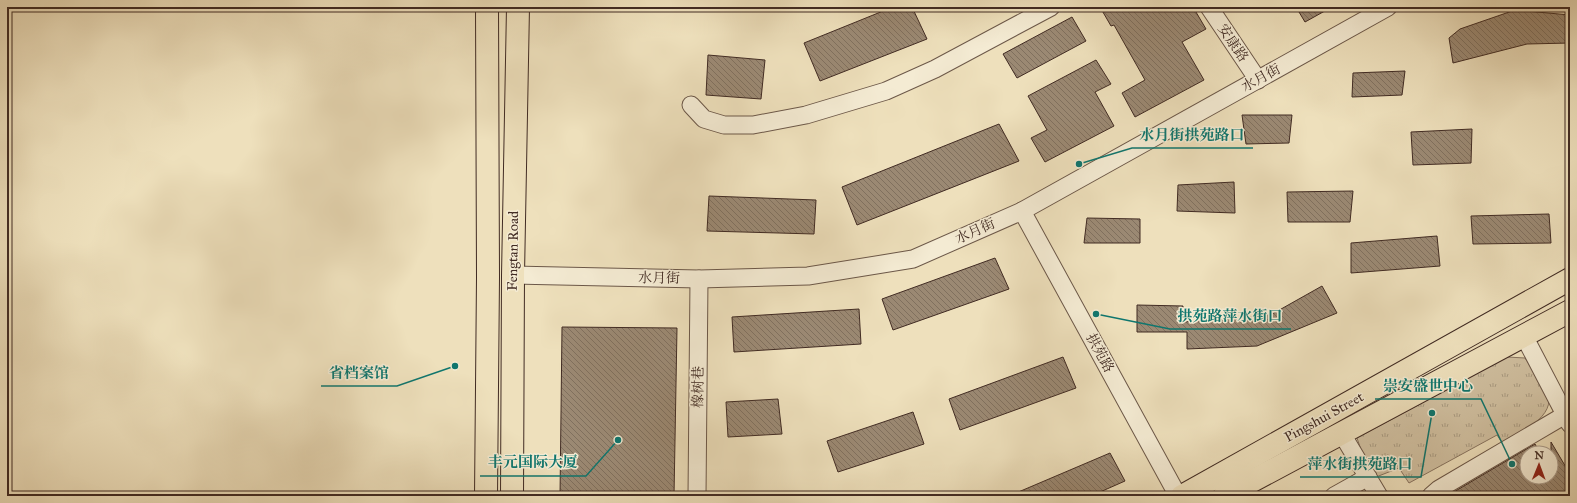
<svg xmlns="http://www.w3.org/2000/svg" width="1577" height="503" viewBox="0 0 1577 503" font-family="'IM FELL Great Primer','Noto Serif SC',serif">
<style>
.grass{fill:url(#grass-tufts);stroke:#897662}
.building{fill:url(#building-back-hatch);stroke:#412b23}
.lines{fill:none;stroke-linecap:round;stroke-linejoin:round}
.minor-casing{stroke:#6c5849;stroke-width:19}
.major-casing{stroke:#412b23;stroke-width:24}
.minor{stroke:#f4ebd3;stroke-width:17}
.major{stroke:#eee0bc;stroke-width:22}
.labels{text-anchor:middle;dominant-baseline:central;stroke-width:3;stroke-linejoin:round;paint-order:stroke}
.street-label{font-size:14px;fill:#412b23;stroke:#f4ebd3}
.leader{fill:none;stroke:#0f766e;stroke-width:1.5}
.callout-dot{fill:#0f766e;stroke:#f4ebd3;stroke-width:1.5}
.callout-label{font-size:15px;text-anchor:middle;font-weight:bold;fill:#0f766e;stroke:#f4ebd3;stroke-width:3;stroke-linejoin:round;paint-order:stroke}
</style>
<defs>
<pattern id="grass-tufts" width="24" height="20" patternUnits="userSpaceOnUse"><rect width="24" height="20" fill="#d1c1a2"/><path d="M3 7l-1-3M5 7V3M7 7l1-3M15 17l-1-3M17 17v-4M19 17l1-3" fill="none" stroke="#ab9d84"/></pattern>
<pattern id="building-back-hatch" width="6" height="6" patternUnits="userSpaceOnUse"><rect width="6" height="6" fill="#9b8973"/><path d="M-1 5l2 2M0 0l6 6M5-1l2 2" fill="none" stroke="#80705e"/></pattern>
</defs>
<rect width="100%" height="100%" fill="#eee0bc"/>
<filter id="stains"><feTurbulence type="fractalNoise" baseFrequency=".005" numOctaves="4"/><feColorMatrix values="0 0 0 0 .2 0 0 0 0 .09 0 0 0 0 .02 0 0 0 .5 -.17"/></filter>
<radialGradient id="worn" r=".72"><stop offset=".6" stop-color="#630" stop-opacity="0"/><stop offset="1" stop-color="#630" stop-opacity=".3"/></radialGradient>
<path class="grass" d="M 1507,357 L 1525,358 C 1532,369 1541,380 1547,392 C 1558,416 1519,433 1503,444 L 1497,435 L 1409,483 L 1399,468 L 1371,479 L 1357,438 Z"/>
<g class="building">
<polygon points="893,7 912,7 927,39 820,81 804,43"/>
<polygon points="1100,7 1193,7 1206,29 1182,42 1204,80 1135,117 1122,93 1145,80 1114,25 1111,26"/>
<polygon points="1296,7 1332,7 1305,22"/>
<polygon points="1515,10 1570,15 1570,43 1527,44 1453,63 1449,38 1460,29"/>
<polygon points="1072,17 1086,41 1017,78 1003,54"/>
<polygon points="708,55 765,60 761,99 706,95"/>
<polygon points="1096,60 1111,84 1095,92 1114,126 1045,162 1031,138 1047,130 1028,96"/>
<polygon points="1405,71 1402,95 1352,97 1353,73"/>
<polygon points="1242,115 1292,115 1289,143 1246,144"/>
<polygon points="999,124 1019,161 857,225 842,187"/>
<polygon points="1472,129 1471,163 1413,165 1411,132"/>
<polygon points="1234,182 1235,213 1177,211 1178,185"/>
<polygon points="1353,191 1350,222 1288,222 1287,192"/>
<polygon points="709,196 816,200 814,234 707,231"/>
<polygon points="1549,214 1551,243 1473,244 1471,216"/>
<polygon points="1087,218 1140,219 1140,243 1084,243"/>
<polygon points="1437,236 1440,266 1351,273 1351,243"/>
<polygon points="995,258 1009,289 893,330 882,299"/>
<polygon points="1322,286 1337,313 1257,346 1187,349 1187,332 1137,332 1137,305 1183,306 1183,322 1246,318 1274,313"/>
<polygon points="859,309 861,344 734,352 732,317"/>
<polygon points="562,327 677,328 674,496 560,496"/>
<polygon points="1063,357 1076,388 960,430 949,399"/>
<polygon points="778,399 782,434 728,437 726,402"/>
<polygon points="913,412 924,444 838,472 827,441"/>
<polygon points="1551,442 1570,474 1570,496 1447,496 1535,444 1540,453 1527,453 1527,477 1551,477"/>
<polygon points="1110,453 1125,481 1091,496 1009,496"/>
</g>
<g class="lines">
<g class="minor-casing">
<g id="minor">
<polyline points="1209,7 1258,80"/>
<polyline points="691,105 704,119 724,125 753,125 806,115 886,91 935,69 1051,7"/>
<polyline points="1022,211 1178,496"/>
<polyline points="513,275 699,279 808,276 913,259 1022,211 1388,7"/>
<polyline points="1524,336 1570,424"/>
<polyline points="1342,434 1379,496"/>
<polyline points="697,496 699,279"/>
<polyline points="1334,496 1368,477"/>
<polyline points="1431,496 1439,489 1565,415"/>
</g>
</g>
<g class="major-casing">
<g id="major">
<polyline points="486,496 488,277 487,7"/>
<polyline points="512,496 513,275 518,7"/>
<polyline points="1182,496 1570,279"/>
<polyline points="1224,496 1570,311"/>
</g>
</g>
<use href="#minor" class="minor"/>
<use href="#major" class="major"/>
</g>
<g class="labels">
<g class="street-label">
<text transform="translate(1233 43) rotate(56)">安康路</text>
<text transform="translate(1261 78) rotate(-29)">水月街</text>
<text transform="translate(975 231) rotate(-24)">水月街</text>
<text transform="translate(513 251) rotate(-89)">Fengtan Road</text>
<text transform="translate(659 278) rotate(1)">水月街</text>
<text transform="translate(1100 353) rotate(61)">拱苑路</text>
<text transform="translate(698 387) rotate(-89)">橡树巷</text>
<text transform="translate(1324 417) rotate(-29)">Pingshui Street</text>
</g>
</g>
<path class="leader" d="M1079 164L1132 148H1253M1096 314L1170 329H1291M455 366L397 386H321M1512 464L1481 399H1375M618 440L586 476H480M1432 413L1421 477H1300"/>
<g class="callout-dot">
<circle cx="1079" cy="164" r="4"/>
<circle cx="1096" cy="314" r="4"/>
<circle cx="455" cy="366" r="4"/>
<circle cx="1512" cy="464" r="4"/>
<circle cx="618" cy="440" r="4"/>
<circle cx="1432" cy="413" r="4"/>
</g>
<g class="callout-label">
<text x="1192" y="140">水月街拱苑路口</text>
<text x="1230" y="321">拱苑路萍水街口</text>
<text x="359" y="378">省档案馆</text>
<text x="1428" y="391">崇安盛世中心</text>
<text x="533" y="467">丰元国际大厦</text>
<text x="1360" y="469">萍水街拱苑路口</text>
</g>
<rect width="1577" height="503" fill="none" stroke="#eee0bc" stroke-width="24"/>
<rect x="8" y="8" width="1561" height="487" fill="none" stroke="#412b23" stroke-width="2"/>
<rect x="12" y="12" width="1553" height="479" fill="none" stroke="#412b23"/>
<g transform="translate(1539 465) rotate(1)"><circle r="19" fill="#f4ebd3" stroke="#ac9e8d"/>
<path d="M0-3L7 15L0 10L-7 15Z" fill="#8f2418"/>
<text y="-6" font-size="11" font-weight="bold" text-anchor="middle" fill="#412b23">N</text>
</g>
<rect width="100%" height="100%" filter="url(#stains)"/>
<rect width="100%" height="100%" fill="url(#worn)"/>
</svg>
